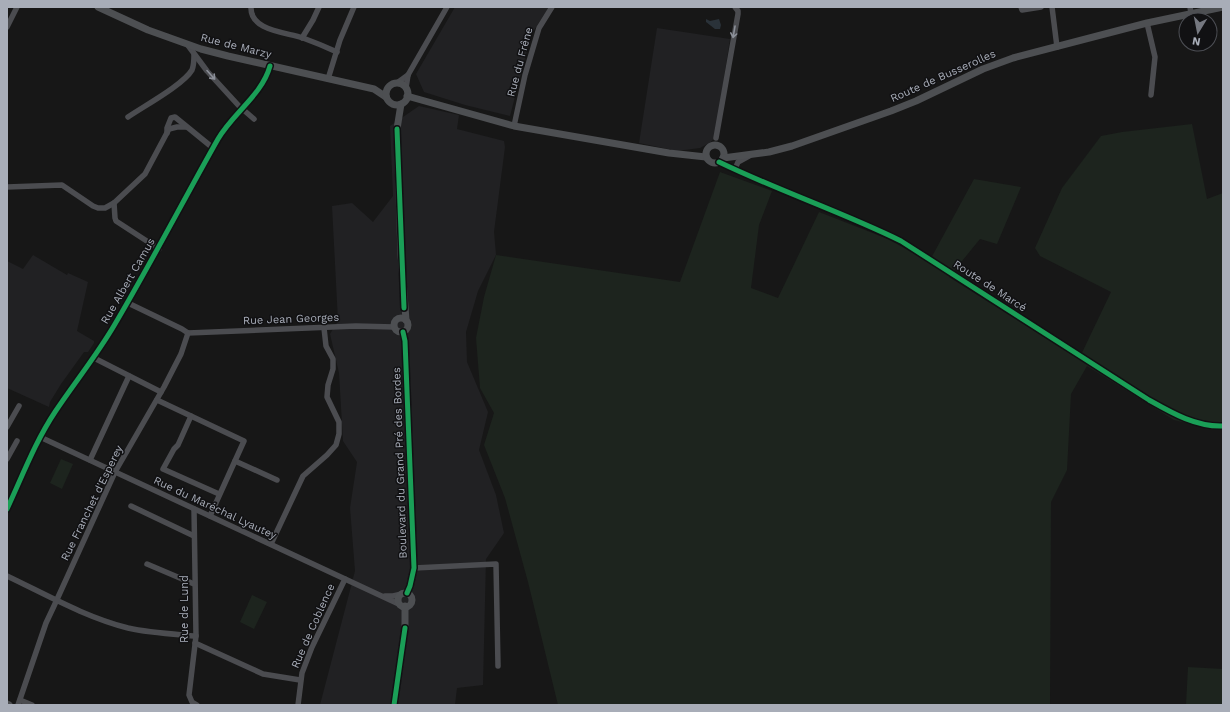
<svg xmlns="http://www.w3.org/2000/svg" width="1230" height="712" viewBox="0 0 1230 712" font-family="'Work Sans',sans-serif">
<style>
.built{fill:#212123}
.green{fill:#1d241e}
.water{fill:#2a3239}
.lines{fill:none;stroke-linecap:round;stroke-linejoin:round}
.minor{stroke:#4b4c50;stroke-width:5.5}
.major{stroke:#4d4f52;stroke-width:7}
.cycleway-casing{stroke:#111113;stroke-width:8}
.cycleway{stroke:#1a9f57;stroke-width:5}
.oneway{stroke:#8c9099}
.labels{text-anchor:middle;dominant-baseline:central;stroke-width:3;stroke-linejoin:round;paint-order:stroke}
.street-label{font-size:11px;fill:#a8adb8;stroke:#111113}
</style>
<rect width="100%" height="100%" fill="#171717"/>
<g class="built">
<polygon points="455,7 549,7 531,35 510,116 465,105 424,92 416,74"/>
<polygon points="657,28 730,39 715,137 711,142 700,148 677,151 639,143"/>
<polygon points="419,106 459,115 457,129 504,141 505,147 494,232 496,255 478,291 466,332 467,362 488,412 479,450 496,495 504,533 486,559 483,685 457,688 455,705 320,705 355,571 350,508 357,462 343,441 339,373 330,334 338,321 332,206 352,203 373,222 393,196 390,126"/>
<polygon points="33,255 67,275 68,273 88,282 77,331 94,341 94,343 88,352 84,352 61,384 50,402 49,407 7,388 7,261 23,269"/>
</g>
<g class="green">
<polygon points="1192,124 1207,199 1223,193 1223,429 1210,429 1174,420 1087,366 1071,394 1067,470 1051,502 1050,705 558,705 528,582 505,498 484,445 494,413 480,388 476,338 484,297 496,255 680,282 720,172 772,191 759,225 751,288 778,298 819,212 888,239 929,262 974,179 1021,187 997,244 980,239 949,277 1079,359 1111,292 1040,256 1035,248 1062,188 1101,136 1122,132"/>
<polygon points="61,459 73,464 62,489 50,483"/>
<polygon points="252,595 267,602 254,629 240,622"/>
<polygon points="1188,667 1223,669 1223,705 1186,705"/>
</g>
<polygon class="water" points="706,19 710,21 719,19 721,25 720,29 715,29 706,22"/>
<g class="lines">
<g class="minor">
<path d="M 251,7 C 250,31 286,32 303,38 C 314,42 326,47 337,52"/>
<polyline points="1021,7 1022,10 1041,7"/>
<polyline points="1052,7 1057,47"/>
<polyline points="1190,7 1191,13"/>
<polyline points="1147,23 1155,57 1151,95"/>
<polyline points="7,27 17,7"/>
<polyline points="302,38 313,20 319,7"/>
<polyline points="187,44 207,71 239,106 254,119"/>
<polyline points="328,79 340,40 354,7"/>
<polyline points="397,83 408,75"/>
<polyline points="406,88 408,75 447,7"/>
<path d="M 128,117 C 144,106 183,85 192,70 C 194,65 194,60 194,55"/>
<polyline points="514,126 525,75 539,28 552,7"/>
<polyline points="167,133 167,128 171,118 175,117 213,148"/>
<polyline points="716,138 738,14 738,11 735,7"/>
<path d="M 719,162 C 779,191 842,212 901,241 L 1149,400 C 1172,413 1196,427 1223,426"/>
<polyline points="735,169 738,162 749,156"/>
<polyline points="7,187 62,185 93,206 98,208 105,208 114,203 145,174 169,129 177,127 186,127"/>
<polyline points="114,203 115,218 116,221 159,249"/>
<polyline points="128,303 182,329 188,333"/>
<polyline points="188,333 356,326 394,327"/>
<polyline points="94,358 161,392"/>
<polyline points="157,400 244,441 210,516"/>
<polyline points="191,416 178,445 174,449 163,469 219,494"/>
<polyline points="7,427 19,406"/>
<polyline points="40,437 403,606"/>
<polyline points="7,459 17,441"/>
<polyline points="90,460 129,376"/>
<polyline points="235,461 277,480"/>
<polyline points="131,506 194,536"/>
<path d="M 7,509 C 22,477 35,442 55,412 C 75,382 97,355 115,324 C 151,263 183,201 218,139 C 233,113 262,95 270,66"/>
<polyline points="194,509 196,636 189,695 192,702 197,705"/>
<polyline points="271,544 303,476 327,455 336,445 339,434 339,422 327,397 328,385 333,369 333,359 326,346 324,328"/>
<polyline points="147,564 194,584"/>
<polyline points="414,568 496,564 498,666"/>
<path d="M 7,576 C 47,595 85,617 128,628 C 150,633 173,634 196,636"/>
<polyline points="385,596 393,596 402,594"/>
<polyline points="195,643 263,674 300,680"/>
<polyline points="20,700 32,705"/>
<polyline points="18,705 46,623 54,606 115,472 164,387 181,354 188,333"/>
<polyline points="298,705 302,673 312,647 345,579"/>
</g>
<g class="major">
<polyline points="98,7 148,30 201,49 228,56 374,89 386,97"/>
<circle cx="397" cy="94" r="11"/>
<polyline points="407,96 514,126 669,153 706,157"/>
<polyline points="401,104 397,129 401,254 406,320"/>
<circle cx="715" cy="154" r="9"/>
<polyline points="723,158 769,152 792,146 891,111 916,101 983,69 1013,58 1147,23 1223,7"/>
<circle cx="401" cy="325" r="7"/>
<polyline points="403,332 405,341 414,568 410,586 407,593"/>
<circle cx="405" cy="600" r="7"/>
<polyline points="7,704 9,705"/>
<polyline points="394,705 405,628 405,606"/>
</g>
<g class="cycleway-casing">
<g id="cycleway">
<polyline points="397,129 404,308"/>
<path d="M 719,162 C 779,191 842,212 901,241 L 1149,400 C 1172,413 1196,427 1223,426"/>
<polyline points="403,332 405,341 414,568 410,586 407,593"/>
<path d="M 7,509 C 22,477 35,442 55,412 C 75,382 97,355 115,324 C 151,263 183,201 218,139 C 233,113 262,95 270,66"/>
<polyline points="394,705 405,628"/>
</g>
</g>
<use href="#cycleway" class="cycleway"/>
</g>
<defs><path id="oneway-shaft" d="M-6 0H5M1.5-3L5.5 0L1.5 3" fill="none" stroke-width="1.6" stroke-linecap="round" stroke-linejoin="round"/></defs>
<g class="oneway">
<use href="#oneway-shaft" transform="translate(734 32) rotate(100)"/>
<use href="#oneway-shaft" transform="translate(211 75) rotate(48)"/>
</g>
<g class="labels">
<g class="street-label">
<text transform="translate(236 46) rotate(14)">Rue de Marzy</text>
<text transform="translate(520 62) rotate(-75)">Rue du Frêne</text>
<text transform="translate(943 76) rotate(-24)">Route de Busserolles</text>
<text transform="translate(128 281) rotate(-60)">Rue Albert Camus</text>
<text transform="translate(990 286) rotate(33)">Route de Marcé</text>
<text transform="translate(291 319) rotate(-2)">Rue Jean Georges</text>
<text transform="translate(400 463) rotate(-92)">Boulevard du Grand Pré des Bordes</text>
<text transform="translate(92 503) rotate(-64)">Rue Franchet d'Esperey</text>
<text transform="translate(215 508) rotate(25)">Rue du Maréchal Lyautey</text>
<text transform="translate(184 609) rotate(-90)">Rue de Lund</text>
<text transform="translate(313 626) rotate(-66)">Rue de Coblence</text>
</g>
</g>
<rect width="1230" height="712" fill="none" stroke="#a8adb8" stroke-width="16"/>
<g transform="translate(1198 32) rotate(190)"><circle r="19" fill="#111113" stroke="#4d4f55"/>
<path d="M0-3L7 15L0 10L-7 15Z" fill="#757880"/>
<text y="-6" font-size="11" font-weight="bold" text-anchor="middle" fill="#a8adb8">N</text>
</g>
</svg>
